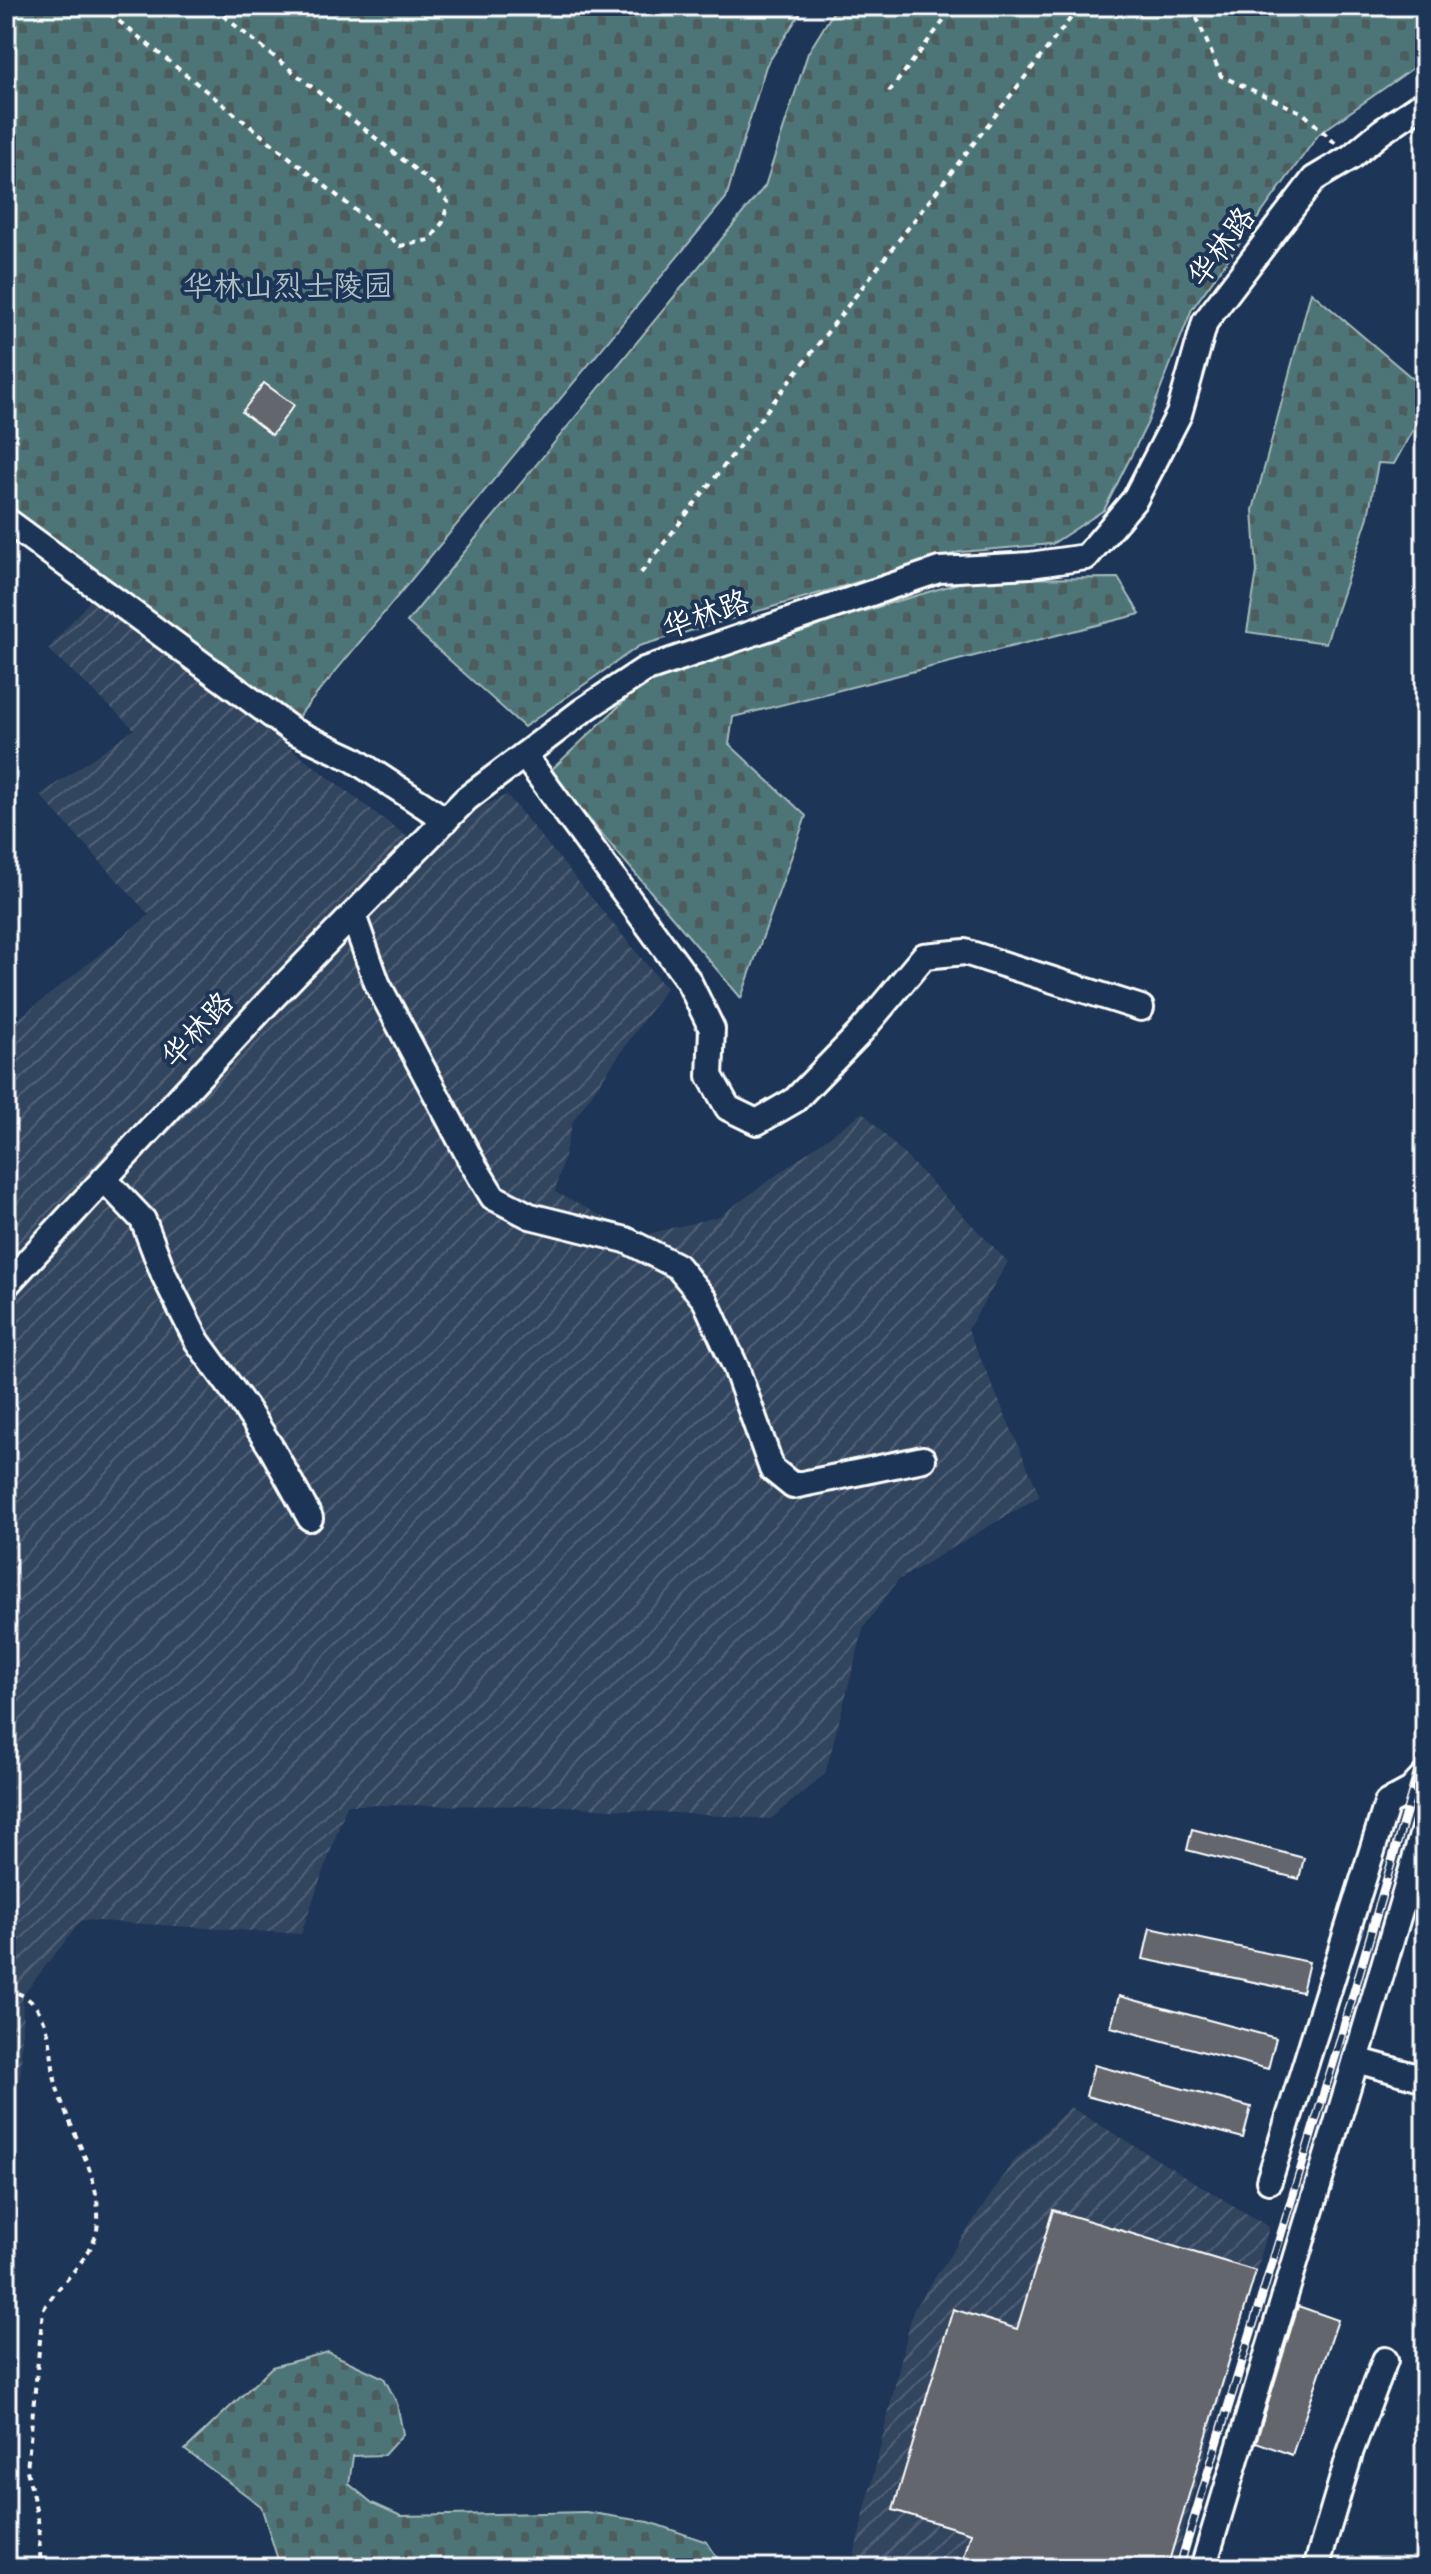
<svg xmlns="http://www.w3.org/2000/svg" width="1431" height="2574" viewBox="0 0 1431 2574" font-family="'Architects Daughter','LXGW WenKai TC',sans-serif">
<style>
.industrial{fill:url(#industrial-furrows)}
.cemetery{fill:url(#cemetery-stones);stroke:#a6babb;stroke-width:2}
.building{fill:#63666d;stroke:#fff;stroke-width:2}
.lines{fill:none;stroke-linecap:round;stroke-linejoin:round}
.minor-casing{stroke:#fff;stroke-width:30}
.path{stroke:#fff;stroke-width:4;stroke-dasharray:6 6;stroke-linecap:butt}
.minor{stroke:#1d3557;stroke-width:24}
.rail-casing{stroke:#fff;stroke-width:9}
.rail{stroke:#1d3557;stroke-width:6;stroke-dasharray:18;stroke-linecap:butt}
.labels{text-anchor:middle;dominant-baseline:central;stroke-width:8;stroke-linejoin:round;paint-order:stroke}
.street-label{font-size:30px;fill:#fff;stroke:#1d3557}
.park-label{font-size:30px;fill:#afc0c2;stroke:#1d3557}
</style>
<defs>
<pattern id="industrial-furrows" width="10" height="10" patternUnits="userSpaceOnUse" patternTransform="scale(2)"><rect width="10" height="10" fill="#32445e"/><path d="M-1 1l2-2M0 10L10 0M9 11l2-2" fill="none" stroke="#516076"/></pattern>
<pattern id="cemetery-stones" width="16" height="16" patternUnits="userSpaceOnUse" patternTransform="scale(2)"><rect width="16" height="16" fill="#4e7477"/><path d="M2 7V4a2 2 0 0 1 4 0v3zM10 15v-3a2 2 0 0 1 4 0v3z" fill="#4d5c5d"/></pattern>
</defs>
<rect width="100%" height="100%" fill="#1d3557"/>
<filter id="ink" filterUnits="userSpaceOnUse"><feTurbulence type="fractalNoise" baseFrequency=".0125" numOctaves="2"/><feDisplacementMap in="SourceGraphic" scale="16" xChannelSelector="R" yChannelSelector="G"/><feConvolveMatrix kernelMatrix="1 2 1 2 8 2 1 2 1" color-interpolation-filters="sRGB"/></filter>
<g filter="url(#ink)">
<g class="industrial">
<polygon points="92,598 410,839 507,795 666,988 573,1121 555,1192 640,1236 720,1216 863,1112 1008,1262 968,1329 1040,1496 898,1580 864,1627 825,1774 771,1819 561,1806 347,1805 301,1934 82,1920 23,1995 21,2073 6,2123 6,1029 149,915 40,795 134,729 48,649"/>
<polygon points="1070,2107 1269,2227 1173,2568 851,2568 913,2310 1013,2162"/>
</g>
<g class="cemetery">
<polygon points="6,6 805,6 766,66 726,198 298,717 6,506"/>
<polygon points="837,6 1421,6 1413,68 1319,134 1192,309 1147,424 1104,510 1052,544 960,552 639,646 524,727 407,622 765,186 808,53"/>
<polygon points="1311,292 1425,389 1425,408 1394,464 1378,463 1368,517 1326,643 1247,632 1257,572 1253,510"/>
<polygon points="1118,578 1140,614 733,717 729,744 806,816 741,998 549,772 653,674 972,579"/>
<polygon points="328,2352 384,2378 397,2403 403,2434 384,2455 353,2456 349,2484 372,2503 401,2516 586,2512 649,2522 707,2542 724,2568 298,2568 279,2563 261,2506 185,2450 272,2367"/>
</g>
<g class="building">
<polygon points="264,383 294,405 272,435 242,412"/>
<polygon points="1192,1829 1304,1858 1299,1879 1187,1850"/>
<polygon points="1150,1928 1309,1962 1302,1992 1143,1959"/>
<polygon points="1119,1996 1276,2038 1268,2069 1111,2027"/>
<polygon points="1094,2065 1251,2107 1243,2138 1086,2096"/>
<polygon points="1053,2210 1256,2271 1167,2568 961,2568 971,2533 893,2510 953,2309 1017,2329"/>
<polygon points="1298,2306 1338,2320 1292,2455 1256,2442"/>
</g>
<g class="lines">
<g class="minor-casing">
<g id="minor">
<polyline points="6,520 293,731 353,759 446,820"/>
<polyline points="524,755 688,980 712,1029 710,1076 728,1108 757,1122 795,1100 858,1035 924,956 965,952 1141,1008"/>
<polyline points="353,915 377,983 473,1164 493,1197 530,1216 626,1240 677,1266 705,1300 736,1368 772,1469 793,1486 923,1459"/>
<polyline points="104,1179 143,1220 164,1275 197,1341 245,1407 272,1449 310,1518"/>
<polyline points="6,1285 269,1001 466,799 582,711 644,670 939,570 1030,565 1086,557 1135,499 1179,414 1205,322 1314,179 1351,157 1381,132 1425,102"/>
<polyline points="1425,1825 1356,2060 1425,2079"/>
<polyline points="1269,2181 1387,1803 1411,1790 1425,1775"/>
<polyline points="1203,2568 1356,2060"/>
<polyline points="1316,2568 1351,2450 1385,2360"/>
</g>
</g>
<g class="path">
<polyline points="100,6 400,246 430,240 443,222 448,202 433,184 211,6"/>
<polyline points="1192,6 1221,76 1303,113 1335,143"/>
<polyline points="889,92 955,6"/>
<polyline points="641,573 1080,6"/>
<path d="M 6,1989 C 22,1994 31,1998 40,2013 C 53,2035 50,2060 56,2084 C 68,2130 105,2179 97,2230 C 93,2257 57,2286 43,2310 L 27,2470 L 38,2519 L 41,2568"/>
</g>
<use href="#minor" class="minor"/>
<g class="rail-casing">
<polyline id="rail" points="1179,2568 1338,2047 1425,1747"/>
</g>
<use href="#rail" class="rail"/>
</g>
</g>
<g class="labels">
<g class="street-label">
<text transform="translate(1222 247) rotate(-53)">华林路</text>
<text transform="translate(706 615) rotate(-19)">华林路</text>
<text transform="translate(198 1030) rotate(-47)">华林路</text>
</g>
<g class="park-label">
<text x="288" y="287">华林山烈士陵园</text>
</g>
</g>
<rect width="1431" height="2574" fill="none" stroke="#1d3557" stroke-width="32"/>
<rect x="16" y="16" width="1399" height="2542" fill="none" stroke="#fff" stroke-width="3" filter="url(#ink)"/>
</svg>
